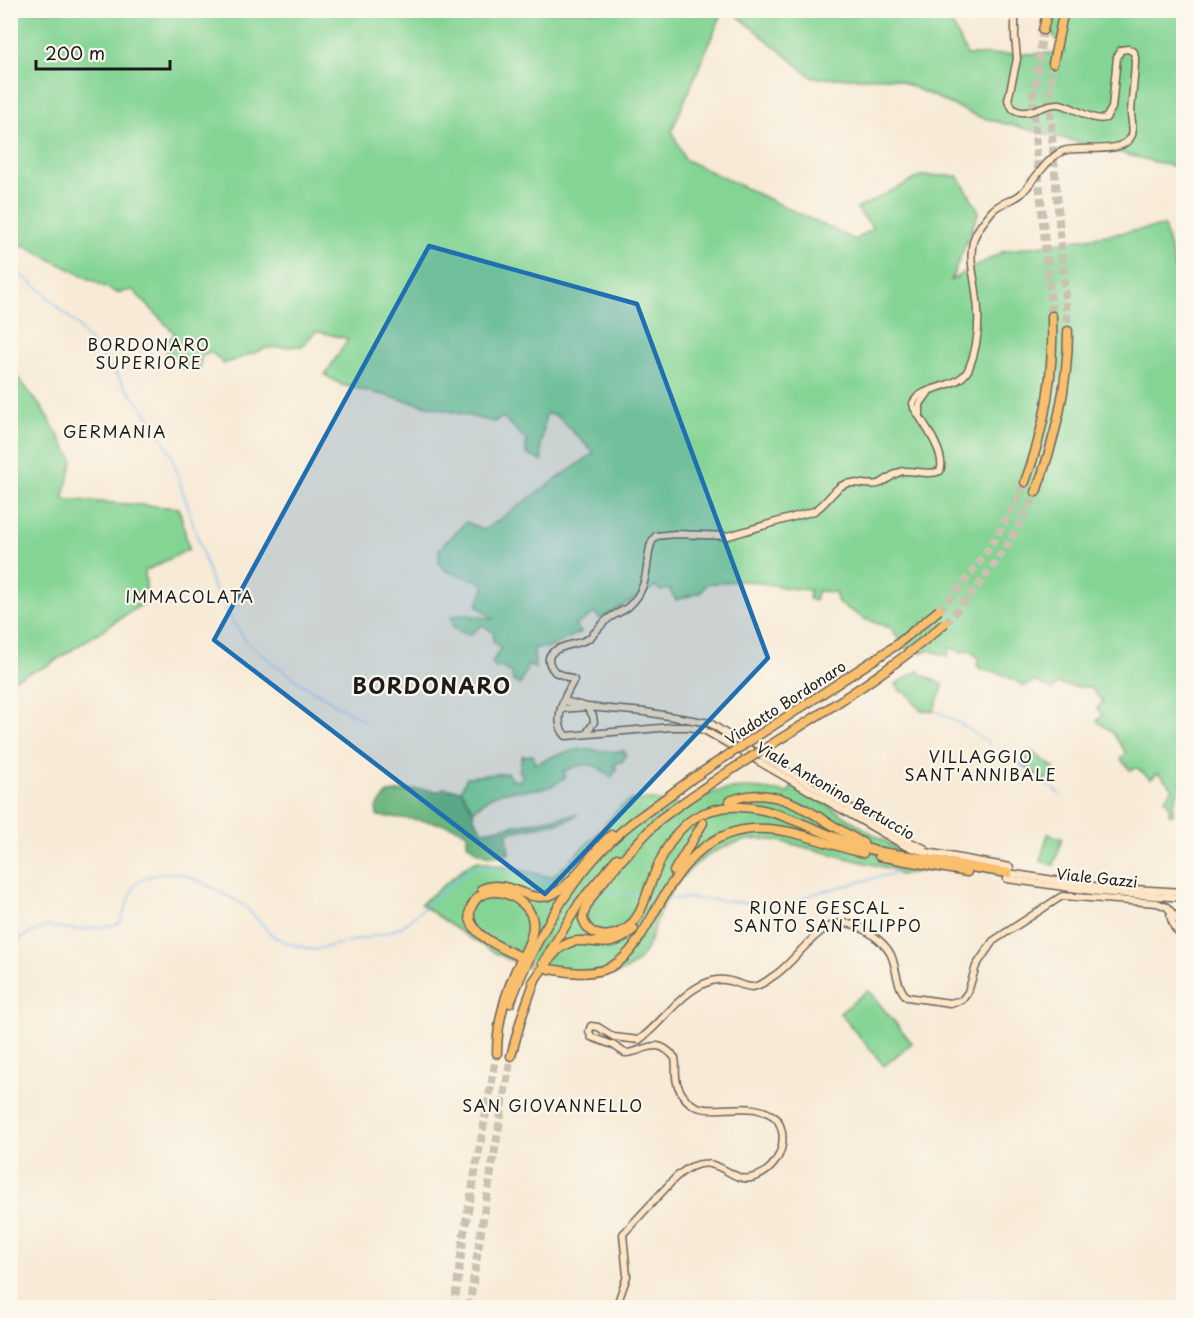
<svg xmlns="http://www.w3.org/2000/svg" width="1194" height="1318" viewBox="0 0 1194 1318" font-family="'Playpen Sans',sans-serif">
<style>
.green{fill:#84d494;stroke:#507858;stroke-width:1.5}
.forest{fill:#6bb67e;stroke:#44694d;stroke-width:1.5}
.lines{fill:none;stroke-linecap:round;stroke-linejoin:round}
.stream{stroke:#84bcf4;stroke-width:1.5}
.highway-tunnel{stroke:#cbc1b1;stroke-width:8;stroke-dasharray:8 4;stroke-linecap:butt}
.secondary-casing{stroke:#69645d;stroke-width:9}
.highway-casing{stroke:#69645d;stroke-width:11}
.secondary{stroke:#fde5c5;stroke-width:6}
.highway{stroke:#f9bf6d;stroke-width:8}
.highway-bridge-casing{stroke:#69645d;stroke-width:11;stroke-linecap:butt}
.highway-bridge{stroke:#f9bf6d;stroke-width:8}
.marked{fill:#1f6fb2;fill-opacity:0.2;stroke:#1f6fb2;stroke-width:4.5;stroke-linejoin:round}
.labels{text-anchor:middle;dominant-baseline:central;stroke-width:4.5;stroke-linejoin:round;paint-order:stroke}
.street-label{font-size:15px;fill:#1c1c1c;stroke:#fbf7ec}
.neighbourhood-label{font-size:16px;letter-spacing:1.5px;fill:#1c1c1c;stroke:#fbf7ec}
.district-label{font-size:21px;font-weight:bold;letter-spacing:1.5px;fill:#1c1c1c;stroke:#fbf7ec}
</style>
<rect width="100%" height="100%" fill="#fbf7ec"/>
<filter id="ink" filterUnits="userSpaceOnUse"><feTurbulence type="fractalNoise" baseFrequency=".0167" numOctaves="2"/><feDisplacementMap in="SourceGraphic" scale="12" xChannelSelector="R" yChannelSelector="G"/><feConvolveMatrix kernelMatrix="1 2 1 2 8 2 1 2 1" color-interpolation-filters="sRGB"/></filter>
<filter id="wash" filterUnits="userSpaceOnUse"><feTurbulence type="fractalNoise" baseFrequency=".008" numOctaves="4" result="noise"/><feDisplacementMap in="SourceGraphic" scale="24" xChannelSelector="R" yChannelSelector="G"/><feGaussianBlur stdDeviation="1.35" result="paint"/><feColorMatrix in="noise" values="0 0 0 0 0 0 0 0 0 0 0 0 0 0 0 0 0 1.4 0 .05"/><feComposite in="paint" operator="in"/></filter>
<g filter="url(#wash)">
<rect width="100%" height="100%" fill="#f7ead6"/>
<g class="green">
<path d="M 10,11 L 723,11 L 672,130 L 684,159 L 855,240 L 873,228 L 857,209 L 920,176 L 958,176 L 979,211 L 951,280 L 1004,251 L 1164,226 L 1184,301 L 1184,773 L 1173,806 L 1173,814 L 1169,814 L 1169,805 L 1165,799 L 1173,788 L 1158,773 L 1151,779 L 1137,768 L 1130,770 L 1121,759 L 1126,753 L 1112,732 L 1097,721 L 1102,715 L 1097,708 L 1103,702 L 1090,687 L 1076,687 L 1057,684 L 1052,690 L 1035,681 L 1024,686 C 1012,679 997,669 982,671 L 977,665 L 979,658 L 968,650 L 961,652 L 950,647 L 948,656 L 928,650 L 920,653 L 905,648 L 891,628 L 865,619 L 838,603 L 835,592 L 817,591 L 815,601 L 809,599 L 810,590 C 787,590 766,582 744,581 C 731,581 718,583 706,584 L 701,592 L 676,600 L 669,589 L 660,591 L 656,586 L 600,619 L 595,613 L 575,625 L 581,632 L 549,648 L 534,648 L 535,668 L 528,665 L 520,685 L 513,681 L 512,673 L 501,667 L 496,668 L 492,662 L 501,648 L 493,641 L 494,633 L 483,625 L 469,635 L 454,629 L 451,617 L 461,614 L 493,619 L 477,605 L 484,589 L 482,582 L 446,571 L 439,564 L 439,549 L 466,522 L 484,530 L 594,453 L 556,415 L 546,414 L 541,446 L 542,461 L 526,454 L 526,440 L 503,417 L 494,422 L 342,385 L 325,375 L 348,339 L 316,331 L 302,346 L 267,348 L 224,364 L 211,352 L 201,355 L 200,368 L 183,369 L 162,345 L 175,334 L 133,290 L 117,293 L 16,242 L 10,233 Z"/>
<polygon points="732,11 946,11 967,55 1065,53 1038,11 1183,11 1183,169 979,117 893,78 813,78"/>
<polygon points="11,369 42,408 73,460 63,499 179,508 189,549 145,571 147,601 47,666 11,680"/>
<polygon points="919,670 919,673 944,685 933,712 920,710 906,692 901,692 896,684"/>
<path d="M 579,749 C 594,749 607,753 624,751 L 626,754 L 623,761 L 614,765 L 617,769 L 611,778 C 595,760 583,762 563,772 L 566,777 C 559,781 552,787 545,788 C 527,792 509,788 493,796 C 486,799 479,806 473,810 L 461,790 L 467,777 L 507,773 L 513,780 L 520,781 L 523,773 L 519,772 L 522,756 L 533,755 L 535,764 L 556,755 Z"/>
<polygon points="1031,751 1054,768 1045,781 1022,764"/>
<path d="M 793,784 C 840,812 886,845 935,869 L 899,875 L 895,870 C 870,864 845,858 820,851 C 794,845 765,834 739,842 C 703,852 679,874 662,907 C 654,922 653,939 644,953 C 632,972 613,976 593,977 C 526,981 473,941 421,904 L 469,864 L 479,861 L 552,877 L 594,837 L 621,806 L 632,800 L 652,800 L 687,807 C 695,802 703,796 712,793 C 737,785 764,788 788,793 Z"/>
<polygon points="1048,834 1062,838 1054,865 1040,861"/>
<polygon points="868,990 912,1043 884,1066 840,1013"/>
</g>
<path class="forest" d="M 443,788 L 461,790 L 473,810 L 474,818 L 483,831 L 578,814 L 568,821 L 507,833 L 509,854 C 491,858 480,857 467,843 L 467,834 C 453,821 397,818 377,816 L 376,808 L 388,793 L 420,789 L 440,791 Z"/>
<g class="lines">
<g class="stream">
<polyline points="10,267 41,290 77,325 151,419 171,454 214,589 234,624 249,645 302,684 364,721"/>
<polyline points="936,711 959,723 990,744"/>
<polyline points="1002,751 1061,795"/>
<polyline points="604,891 642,896"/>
<polyline points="667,899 690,898 774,905 791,904 813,894 898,872"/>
<polyline points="10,945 30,933 47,926 77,930 115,925 120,922 135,885 146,877 158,874 174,873 188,876 207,885 244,905 273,936 287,943 314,950 386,933 403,926 459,878 471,869 487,866 561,883"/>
</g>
</g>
</g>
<g filter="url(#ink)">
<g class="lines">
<g class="highway-tunnel">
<polyline points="1043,30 1033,98 1036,148 1052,316"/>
<polyline points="1053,63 1049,99 1068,331"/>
<path d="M 939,610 C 976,572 1003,530 1025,482"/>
<path d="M 945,623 C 983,584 1013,542 1036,492"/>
<polyline points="521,960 548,969"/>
<polyline points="454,1308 464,1233 497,1053"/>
<polyline points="469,1308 480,1237 511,1056"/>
</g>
<g class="secondary-casing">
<g id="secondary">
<polyline points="920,416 920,404 928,393"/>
<polyline points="565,701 587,707 593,716 594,722 587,733"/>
<polyline points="561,709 587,707 645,712 710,723 751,750 902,838 924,848"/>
<path d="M 1010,867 L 927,852 L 905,846 L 704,730 L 689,727 L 672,727 L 566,736 C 551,721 565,695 574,680 L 555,672 C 533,646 577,646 588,639 C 596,633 600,625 608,619 C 614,614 622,612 628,607 C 655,585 642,549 656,536 L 675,534 L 728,536 L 814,511 C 825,505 831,493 841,486 C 853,479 866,487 878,484 C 887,481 893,473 903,471 C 916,470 928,476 940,471 C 947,455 923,422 914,408 L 913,403 C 922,384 960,390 969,368 C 979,344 980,317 976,292 C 974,276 969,259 973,242 C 975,231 985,220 992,211 C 1001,201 1013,202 1022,193 C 1033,182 1049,156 1063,151 C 1080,145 1124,156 1132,135 C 1134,129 1131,119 1131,113 C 1132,94 1135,76 1135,58 L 1134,52 L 1128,49 L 1121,50 L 1117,57 L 1112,108 L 1106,118 C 1091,122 1075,107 1060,104 C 1044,102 1028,119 1013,109 L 1008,100 L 1017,59 L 1015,37 L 1015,10"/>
<polyline points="1009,870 1007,879 1099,892 1184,898"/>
<polyline points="1008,873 1100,887 1184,892"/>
<polyline points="1170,916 1174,927 1179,933"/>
<polyline points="208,1308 213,1308"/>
<path d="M 616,1308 L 627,1276 L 623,1234 L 676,1177 C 715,1144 727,1183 751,1178 C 777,1172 791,1142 777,1119 C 745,1091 696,1132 678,1086 C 674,1077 677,1067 675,1058 C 655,1034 645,1053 625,1053 L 613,1045 L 591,1037 L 589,1031 L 591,1026 L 598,1027 L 614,1037 L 639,1040 C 660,1025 674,1001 696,988 C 711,979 722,977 739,984 C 743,985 747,987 752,987 C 759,986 767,981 772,977 C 800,961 822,907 861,928 C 871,933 886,944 891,955 C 897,968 896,987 907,997 L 950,1003 L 962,1000 L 968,992 L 976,966 L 993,941 L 1062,896 L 1157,903 L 1167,907 L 1184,927"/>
</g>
</g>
<g class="highway-casing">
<g id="highway">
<polyline points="1043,30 1048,10"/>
<polyline points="1053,63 1064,10"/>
<path d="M 1025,482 C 1045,429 1054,373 1052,316"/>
<path d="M 1036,492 C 1055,439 1068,388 1068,331"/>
<path d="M 730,801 C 780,780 821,822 863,843"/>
<path d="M 659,820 C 642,839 583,896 583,919 C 591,943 622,938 634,921 C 642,912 645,899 649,888 C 659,860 674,825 704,813 C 760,790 816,836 869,849 C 882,853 896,854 910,856 C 942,862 975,868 1008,873"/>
<polyline points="879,856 967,872"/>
<polyline points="674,871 703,823"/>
<path d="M 482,889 C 509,877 529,906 553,894 C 573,885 592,851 611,835"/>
<polyline points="543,963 580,902 617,858"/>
<path d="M 549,969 C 567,972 585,975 603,970 C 626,963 638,941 649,922 C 673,879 698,833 752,829 C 791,826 827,845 863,853"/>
<path d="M 533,982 C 542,970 551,954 563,946 C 587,931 606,957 634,929"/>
<path d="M 510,1003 C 535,936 583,855 644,814"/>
<path d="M 497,1053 C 497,1025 504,998 515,972 C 521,958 533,941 533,925 C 533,912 524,903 513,897 C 501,890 490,890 478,897 C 451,927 497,946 519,956"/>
<polyline points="511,1056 522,1016 535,980"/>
</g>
</g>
<use href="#secondary" class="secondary"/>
<use href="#highway" class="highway"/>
<g class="highway-bridge-casing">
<g id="highway-bridge">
<polyline points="644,814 693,778 895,646 939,610"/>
<path d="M 659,820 C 751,750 858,700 945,623"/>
</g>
</g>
<use href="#highway-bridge" class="highway-bridge"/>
</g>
</g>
<path class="marked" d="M 429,246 L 637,304 L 768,658 L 545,894 L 214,640 Z"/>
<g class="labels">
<g class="street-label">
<text transform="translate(785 702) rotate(-33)">Viadotto Bordonaro</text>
<text transform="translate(836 790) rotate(30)">Viale Antonino Bertuccio</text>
<text transform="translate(1097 877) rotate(6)">Viale Gazzi</text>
</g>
<g class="neighbourhood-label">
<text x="149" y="344">BORDONARO<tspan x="149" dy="18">SUPERIORE</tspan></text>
<text x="115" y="431">GERMANIA</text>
<text x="190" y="596">IMMACOLATA</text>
<text x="981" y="756">VILLAGGIO<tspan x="981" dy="18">SANT'ANNIBALE</tspan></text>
<text x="828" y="907">RIONE GESCAL -<tspan x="828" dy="18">SANTO SAN FILIPPO</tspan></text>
<text x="553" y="1105">SAN GIOVANNELLO</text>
</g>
<g class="district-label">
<text x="432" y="685">BORDONARO</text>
</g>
</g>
<rect width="1194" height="1318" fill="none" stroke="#fbf7ec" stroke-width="36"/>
<path d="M36 60v9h134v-9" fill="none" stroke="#1c1c1c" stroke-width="3"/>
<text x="45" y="60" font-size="18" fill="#1c1c1c" stroke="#fbf7ec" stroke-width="4.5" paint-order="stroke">200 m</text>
</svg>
